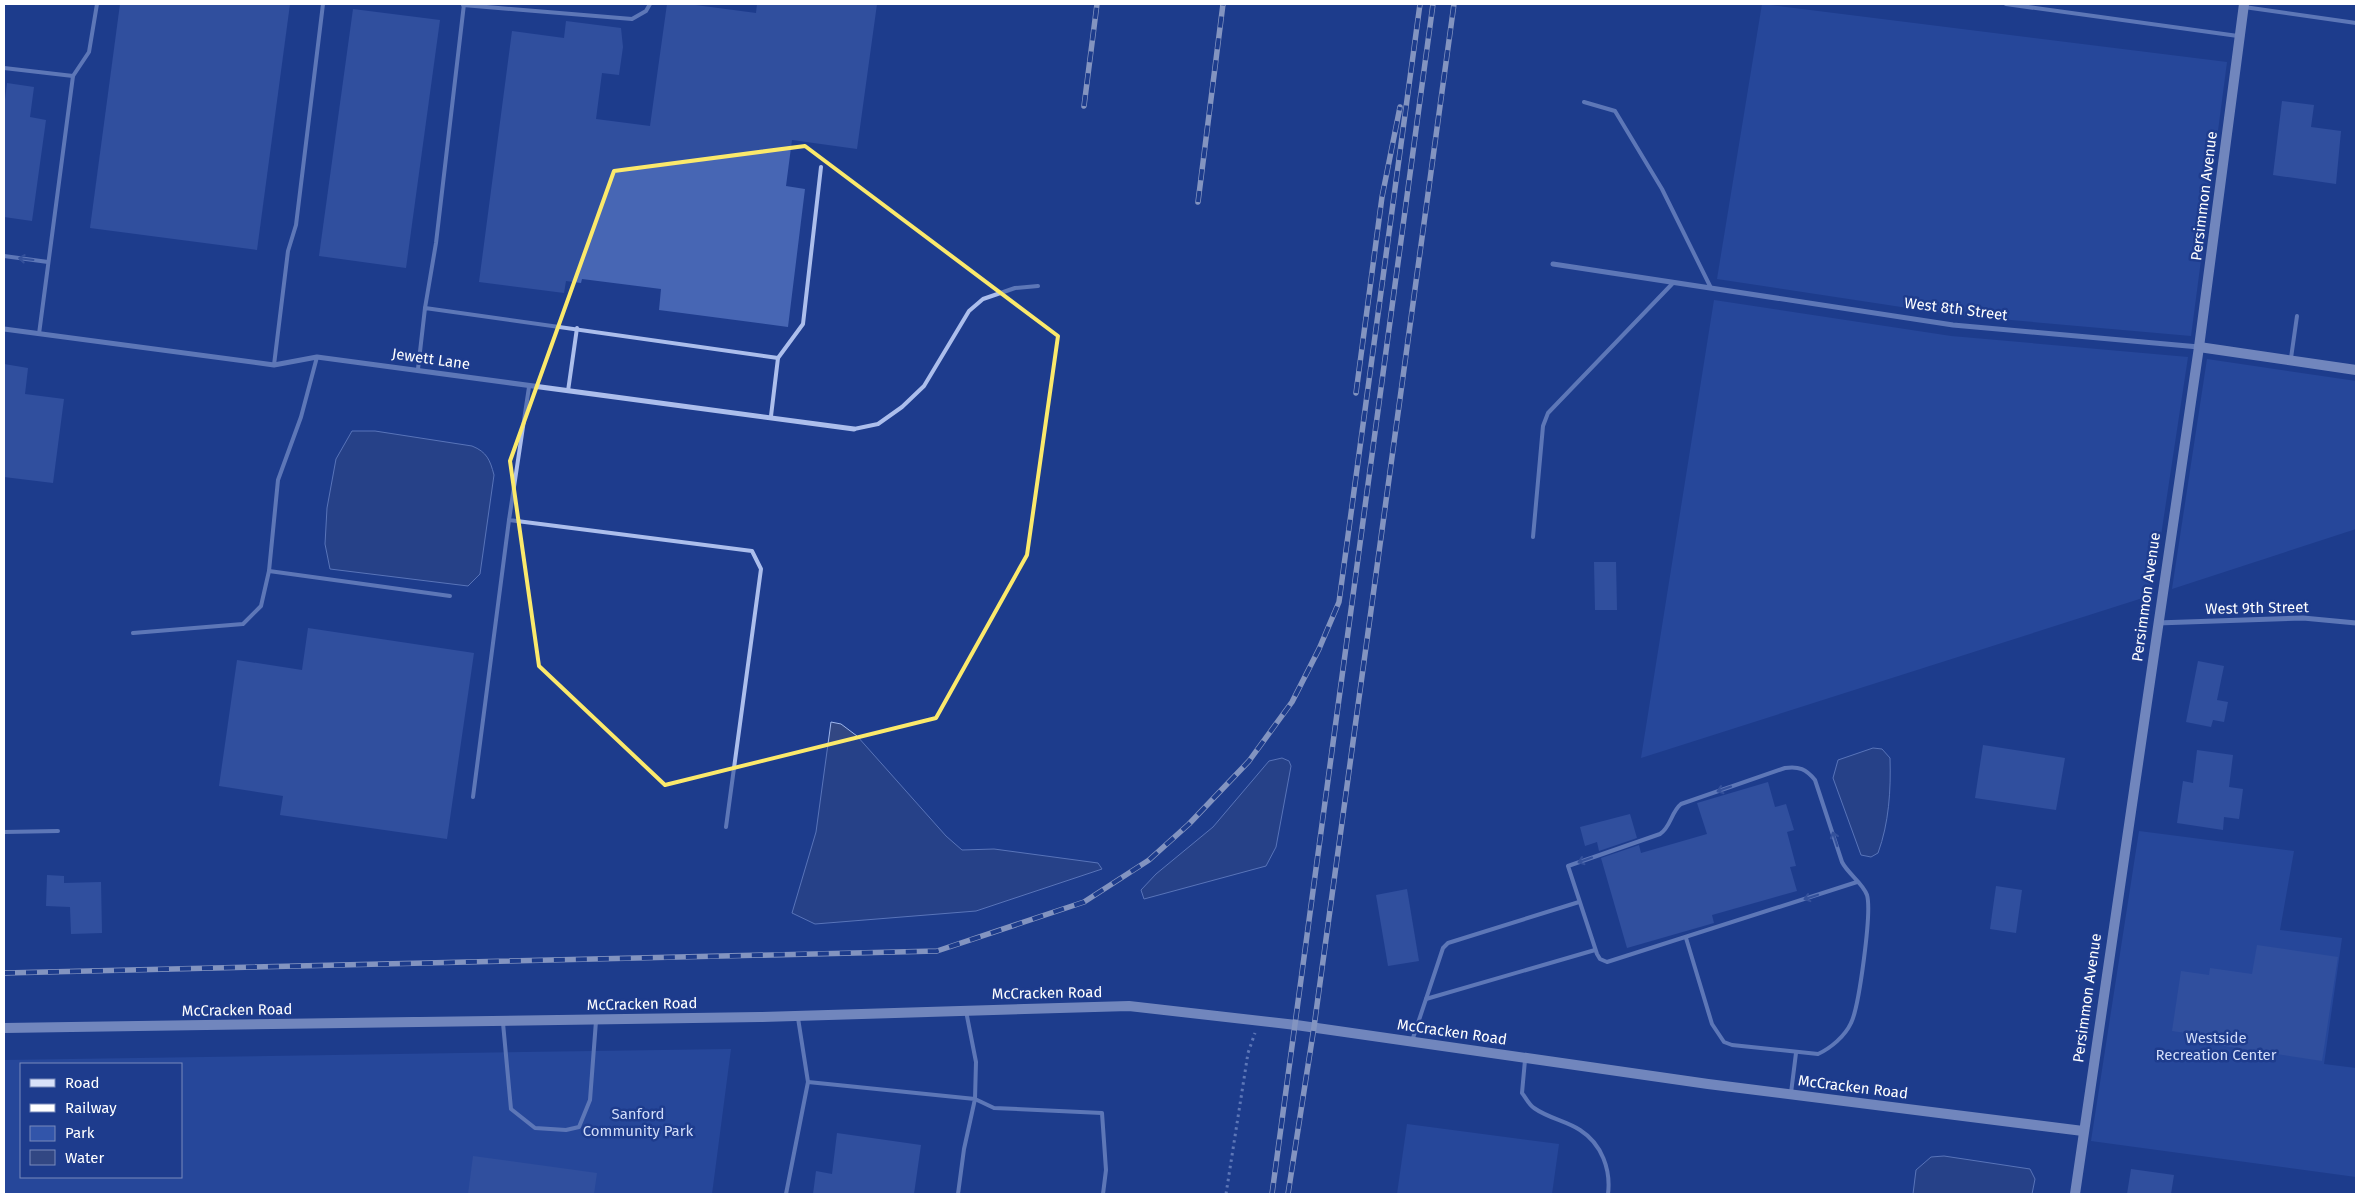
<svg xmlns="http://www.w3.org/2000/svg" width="2360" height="1198" viewBox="0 0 2360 1198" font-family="'Fira Sans',sans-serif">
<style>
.green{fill:#3255aa;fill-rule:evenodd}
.water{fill:#324783;stroke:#9fb7ee}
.building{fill:#4766b4}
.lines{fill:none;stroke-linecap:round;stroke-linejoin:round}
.path{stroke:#acbeec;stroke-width:3;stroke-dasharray:2.5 4;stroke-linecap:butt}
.lane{stroke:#acbeec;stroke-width:4}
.street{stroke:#acbeec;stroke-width:5}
.secondary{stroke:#d8e1f9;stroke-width:10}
.rail-casing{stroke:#fff;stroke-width:5.5}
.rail{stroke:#1e3c8d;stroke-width:4;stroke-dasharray:11;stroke-linecap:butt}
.oneway{stroke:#506aae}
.marked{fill:none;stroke:#fbe96b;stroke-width:4;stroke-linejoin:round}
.labels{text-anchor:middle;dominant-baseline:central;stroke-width:5;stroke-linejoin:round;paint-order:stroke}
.street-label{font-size:15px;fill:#fff;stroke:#1e3c8d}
.park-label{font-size:15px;fill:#d1dcf9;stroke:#1e3c8d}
</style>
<rect width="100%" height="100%" fill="#1e3c8d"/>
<g class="green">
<polygon points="1762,4 2227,62 2191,336 1954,315 1717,279"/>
<polygon points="1714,300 1951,336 2188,357 2152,595 1641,758"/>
<polygon points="2207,359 2356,381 2356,529 2172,589"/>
<polygon points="2139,831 2294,851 2280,930 2342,938 2324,1064 2356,1068 2356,1177 2091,1141"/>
<path d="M 731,1049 L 712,1194 L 4,1194 L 4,1060 ZM 21,1064 L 181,1064 L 181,1177 L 21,1177 Z"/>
<polygon points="1407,1124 1559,1144 1552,1194 1397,1194"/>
</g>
<g class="water">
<path d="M 352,431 L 375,431 L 472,446 C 487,452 490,460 494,475 L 480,574 L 468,586 L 330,569 L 325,544 L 327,508 L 336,459 Z"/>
<polygon points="831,722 841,724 857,736 946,836 962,850 994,849 1098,863 1102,869 976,911 815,924 792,913 816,832"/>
<path d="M 1873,748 L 1882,749 L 1890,758 C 1891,790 1889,823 1878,853 L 1871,857 L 1861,855 L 1833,778 L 1838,760 Z"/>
<polygon points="1282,758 1289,761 1291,766 1276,847 1266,866 1144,899 1141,890 1156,874 1213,827 1269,761"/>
<polygon points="1944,1156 2030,1169 2035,1179 2032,1194 1913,1194 1916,1170 1931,1157"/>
</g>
<g class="building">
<polygon points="120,4 290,4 257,250 90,228"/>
<polygon points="667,4 688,4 756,13 757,4 877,4 857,149 792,140 786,186 805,189 788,327 659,310 661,289 582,279 581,283 566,281 564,293 479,282 512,31 564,38 566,21 621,28 623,47 619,75 602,73 596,119 650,126"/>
<polygon points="353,9 440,20 406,268 319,256"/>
<polygon points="7,83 34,87 30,117 46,120 32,221 4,217 4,108"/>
<polygon points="2282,101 2314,105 2311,127 2341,131 2336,184 2273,175"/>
<polygon points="4,364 28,368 25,394 64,399 53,483 4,477"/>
<polygon points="1594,562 1616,562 1617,610 1595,610"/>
<polygon points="308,628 474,653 447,839 280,815 283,796 219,786 237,660 302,670"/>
<polygon points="2198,661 2224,666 2217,700 2228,702 2224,722 2213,720 2211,727 2186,722"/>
<polygon points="1983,745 2065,758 2056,810 1975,798"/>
<polygon points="2197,750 2233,755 2229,787 2243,789 2239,819 2224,817 2223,830 2177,823 2183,781 2193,783"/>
<polygon points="1768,782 1775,807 1786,804 1794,830 1787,832 1796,866 1790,867 1797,891 1712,915 1714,923 1627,948 1601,858 1639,845 1641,853 1707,834 1697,803"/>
<polygon points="1630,814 1637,838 1599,851 1597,842 1585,846 1580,827"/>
<polygon points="47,875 64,876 64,883 101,882 102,933 71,934 70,907 46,906"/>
<polygon points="1996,886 2022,890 2016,933 1990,929"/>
<polygon points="1407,889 1419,961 1388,966 1376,895"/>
<polygon points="2257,945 2338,957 2322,1061 2199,1042 2200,1035 2172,1031 2181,971 2209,975 2210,968 2252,974"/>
<polygon points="837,1133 921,1145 914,1194 813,1194 816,1171 832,1174"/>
<polygon points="473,1156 597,1173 594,1194 468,1194"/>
<polygon points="2131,1169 2174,1175 2171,1194 2127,1194"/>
</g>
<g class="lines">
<polyline class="path" points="1226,1194 1248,1053 1255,1033"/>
<g class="lane">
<polyline points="2006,4 2238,36"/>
<polyline points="463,5 632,19 646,11 650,4"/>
<polyline points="2244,7 2356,23"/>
<polyline points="4,68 73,76"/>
<polyline points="1584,102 1615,111 1662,189 1711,288"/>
<polyline points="4,256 48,262"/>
<polyline points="425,308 436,243 464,4"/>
<polyline points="39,334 73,76 89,52 97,4"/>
<polyline points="2291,358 2297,316"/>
<polyline points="274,365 288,251 296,225 323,4"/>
<polyline points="418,369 425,308 778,358"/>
<polyline points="529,387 509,520 752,551 761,569 726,827"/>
<polyline points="568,391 577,328"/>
<polyline points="771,416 778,358 803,324 821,167"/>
<polyline points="854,429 878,424 902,407 924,386 969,311 983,299 1015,288 1038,286"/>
<polyline points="1533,537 1543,426 1548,413 1673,283"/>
<polyline points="269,571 450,596"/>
<polyline points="133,633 243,624 261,606 269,571 278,480 301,417 317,357"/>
<polyline points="473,797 509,520"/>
<polyline points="4,832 58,831"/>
<path d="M 1686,938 L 1712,1024 L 1724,1042 L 1732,1045 L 1818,1054 C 1831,1048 1845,1036 1851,1023 C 1859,1007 1872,912 1867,895 C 1863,883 1848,874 1842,862 L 1815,780 C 1806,769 1799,766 1785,768 L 1681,804 C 1671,812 1671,827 1660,834 L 1568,866 L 1597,954 L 1600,959 L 1607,962 L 1857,882"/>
<polyline points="1426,999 1595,950"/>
<polyline points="966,1011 976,1062 975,1099 994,1108 1102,1113 1106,1170 1103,1194"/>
<polyline points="503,1023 511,1109 535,1128 566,1130 579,1127 590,1100 596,1021"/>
<polyline points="1412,1041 1443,948 1448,943 1579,902"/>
<path d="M 1525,1060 L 1522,1093 C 1526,1098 1529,1105 1534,1108 C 1548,1118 1566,1121 1580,1130 C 1602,1144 1611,1170 1608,1194"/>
<polyline points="808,1082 975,1099 964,1149 958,1194"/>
<polyline points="1791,1093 1796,1053"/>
<polyline points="786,1194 808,1082 798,1018"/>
</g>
<g class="street">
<polyline points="1553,264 1953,325 2199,347"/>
<polyline points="4,329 274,365 317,357 854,429"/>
<polyline points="2157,623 2303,618 2356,623"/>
</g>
<g class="secondary">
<polyline points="2199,347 2356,370"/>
<polyline points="4,1028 760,1017 1129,1006 1296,1025 1708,1084 2083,1131"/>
<polyline points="2075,1194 2199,347 2244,4"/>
</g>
<g class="rail-casing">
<g id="rail">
<polyline points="1084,106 1097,4"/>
<polyline points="1198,202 1223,4"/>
<polyline points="1356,393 1382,197 1400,107"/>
<polyline points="4,973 937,951 1084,902 1149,860 1189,824 1249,761 1292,702 1319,649 1339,602 1420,4"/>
<polyline points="1272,1194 1433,4"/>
<polyline points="1288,1194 1314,1027 1454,4"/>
</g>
</g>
<use href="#rail" class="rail"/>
</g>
<defs><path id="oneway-shaft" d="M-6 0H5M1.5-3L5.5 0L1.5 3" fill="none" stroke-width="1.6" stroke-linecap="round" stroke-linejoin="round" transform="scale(1.25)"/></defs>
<g class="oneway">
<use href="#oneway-shaft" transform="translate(26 259) rotate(-173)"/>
<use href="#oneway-shaft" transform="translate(1724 789) rotate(161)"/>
<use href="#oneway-shaft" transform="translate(1835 839) rotate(-108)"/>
<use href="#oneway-shaft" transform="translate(1585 860) rotate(161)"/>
<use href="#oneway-shaft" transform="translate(1811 897) rotate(162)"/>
</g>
<path d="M0 0H2360V1198H0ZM 805,146 L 1058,336 L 1027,555 L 936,718 L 665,785 L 539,666 L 510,461 L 614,171 Z" fill="#1e3c8d" fill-opacity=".55" fill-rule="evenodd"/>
<path class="marked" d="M 805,146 L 1058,336 L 1027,555 L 936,718 L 665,785 L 539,666 L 510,461 L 614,171 Z"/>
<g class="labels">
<g class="street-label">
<text transform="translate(2204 196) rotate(-83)">Persimmon Avenue</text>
<text transform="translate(1956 309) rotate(7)">West 8th Street</text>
<text transform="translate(431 359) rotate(8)">Jewett Lane</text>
<text transform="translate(2146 597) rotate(-82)">Persimmon Avenue</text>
<text transform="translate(2257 608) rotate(-1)">West 9th Street</text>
<text transform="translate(1047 993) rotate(-1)">McCracken Road</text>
<text transform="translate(2087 998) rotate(-82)">Persimmon Avenue</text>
<text transform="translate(642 1004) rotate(-1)">McCracken Road</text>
<text transform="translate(237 1010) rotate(-1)">McCracken Road</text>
<text transform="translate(1452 1032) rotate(8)">McCracken Road</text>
<text transform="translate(1853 1087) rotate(7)">McCracken Road</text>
</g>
<g class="park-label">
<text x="2216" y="1038">Westside<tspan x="2216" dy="17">Recreation Center</tspan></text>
<text x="638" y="1114">Sanford<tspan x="638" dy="17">Community Park</tspan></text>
</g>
</g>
<rect width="2360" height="1198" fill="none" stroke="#ffffff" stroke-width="10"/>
<rect x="20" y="1063" width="162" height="115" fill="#1e3c8d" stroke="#788abb"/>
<rect x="30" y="1079" width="25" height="8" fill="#d8e1f9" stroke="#788abb"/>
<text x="65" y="1088" font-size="15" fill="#ffffff">Road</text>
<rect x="30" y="1104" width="25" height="8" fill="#ffffff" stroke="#788abb"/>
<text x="65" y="1113" font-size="15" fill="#ffffff">Railway</text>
<rect x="30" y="1126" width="25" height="15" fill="#3255aa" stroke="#788abb"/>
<text x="65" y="1138" font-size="15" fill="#ffffff">Park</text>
<rect x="30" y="1150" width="25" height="15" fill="#324783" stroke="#788abb"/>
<text x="65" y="1163" font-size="15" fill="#ffffff">Water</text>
</svg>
